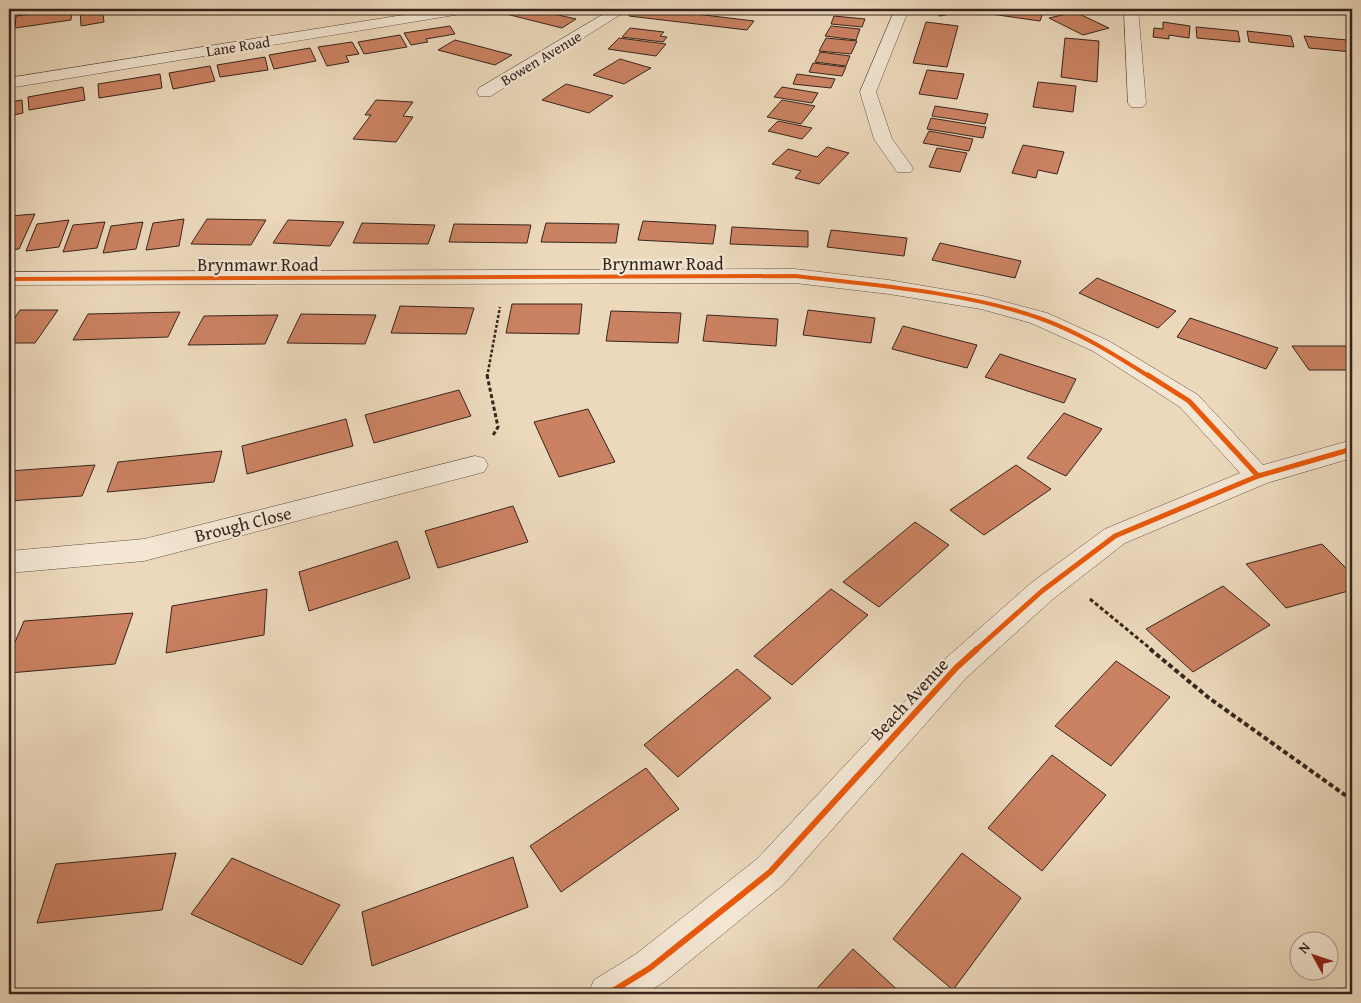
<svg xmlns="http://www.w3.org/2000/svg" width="1361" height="1003" viewBox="0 0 1361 1003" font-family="'Gentium Book Plus',serif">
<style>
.building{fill:#cb8262;stroke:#37241d}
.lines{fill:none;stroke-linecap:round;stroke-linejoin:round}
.minor-casing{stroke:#645145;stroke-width:1}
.path-far2{stroke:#37241d;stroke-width:2.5;stroke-dasharray:3 2;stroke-linecap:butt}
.path-far1{stroke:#37241d;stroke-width:3;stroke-dasharray:4 2.5;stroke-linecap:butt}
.path{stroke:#37241d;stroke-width:4;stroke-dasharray:5 3;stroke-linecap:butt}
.minor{fill:#f3e6d3;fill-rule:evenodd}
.cycleway-far2-casing{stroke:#f3e6d3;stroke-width:6}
.cycleway-far1-casing{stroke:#f3e6d3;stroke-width:8}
.cycleway-casing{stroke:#f3e6d3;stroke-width:9}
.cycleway-far2{stroke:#e8590c;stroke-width:4}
.cycleway-far1{stroke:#e8590c;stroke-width:5}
.cycleway{stroke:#e8590c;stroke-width:6}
.labels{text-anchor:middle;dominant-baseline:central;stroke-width:4.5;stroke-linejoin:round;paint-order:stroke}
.far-street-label{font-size:15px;fill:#37241d;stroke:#f3e6d3}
.street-label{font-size:18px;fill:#37241d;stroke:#f3e6d3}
</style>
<rect width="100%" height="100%" fill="#ecd9bc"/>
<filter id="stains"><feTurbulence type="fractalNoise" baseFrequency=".004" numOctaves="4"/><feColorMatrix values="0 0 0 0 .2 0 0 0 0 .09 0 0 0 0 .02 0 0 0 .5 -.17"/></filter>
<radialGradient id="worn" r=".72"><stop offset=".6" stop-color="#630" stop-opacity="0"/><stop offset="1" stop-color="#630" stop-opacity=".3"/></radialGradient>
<g class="building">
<polygon points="72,9 71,20 15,28 16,16"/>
<polygon points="80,9 125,9 125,11 103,14 104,22 81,26"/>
<polygon points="516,9 532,9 576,19 562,28 506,14"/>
<polygon points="635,9 654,9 754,21 747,30 629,16"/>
<polygon points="929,9 977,9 940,16"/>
<polygon points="993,9 1034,9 1044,10 1040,21 991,14"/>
<polygon points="1075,12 1109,28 1083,35 1049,18"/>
<polygon points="834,16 865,19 862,27 831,24"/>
<polygon points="926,22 958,26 947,67 913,63"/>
<polygon points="1163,22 1190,26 1189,38 1169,35 1169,39 1153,37 1154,28 1163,29"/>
<polygon points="450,26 455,34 426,39 428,42 411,45 404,33"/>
<polygon points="831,26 860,29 856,40 825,36"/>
<polygon points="1196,27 1238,31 1240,42 1197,38"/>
<polygon points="630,28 664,32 660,36 667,37 663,42 622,37"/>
<polygon points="1247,31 1291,36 1294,47 1249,42"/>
<polygon points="400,35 407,47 364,54 358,42"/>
<polygon points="1304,36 1347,40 1352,52 1309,48"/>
<polygon points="619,38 666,44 656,56 608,49"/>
<polygon points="826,38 857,41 851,54 819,51"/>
<polygon points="1065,38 1099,41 1097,82 1061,77"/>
<polygon points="455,40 512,55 495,65 438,50"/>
<polygon points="352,42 359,54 346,56 349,62 327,66 318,47"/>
<polygon points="310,48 316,61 274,69 269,55"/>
<polygon points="820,52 850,56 846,66 815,62"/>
<polygon points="265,57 268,70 220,77 217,65"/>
<polygon points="620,59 651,68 624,84 593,75"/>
<polygon points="813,63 846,67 842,76 809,72"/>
<polygon points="210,66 215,81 173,89 169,73"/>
<polygon points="927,70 964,74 957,99 919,94"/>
<polygon points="160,74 162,88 99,98 98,84"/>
<polygon points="797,74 835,79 831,88 793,84"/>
<polygon points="1038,82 1076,86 1073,112 1033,107"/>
<polygon points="566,84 613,96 589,113 542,100"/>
<polygon points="83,87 85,100 29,110 28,97"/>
<polygon points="782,87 818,93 812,103 774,97"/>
<polygon points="22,100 23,113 9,116 9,102"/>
<polygon points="376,100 413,102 403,116 413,117 396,142 353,139 371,115 365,115"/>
<polygon points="782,100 815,106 801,124 767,117"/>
<polygon points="935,106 988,114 985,124 932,116"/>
<polygon points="931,118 986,127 983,138 927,129"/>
<polygon points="778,121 812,128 802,139 768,131"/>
<polygon points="929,131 973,139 969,151 923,143"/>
<polygon points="1023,145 1064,152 1057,174 1038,170 1036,178 1012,173"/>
<polygon points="827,147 849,153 819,184 795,178 801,171 772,164 788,149 817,157"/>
<polygon points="937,148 967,153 960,172 929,167"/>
<polygon points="35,214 19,249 9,250 10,216"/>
<polygon points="184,219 179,246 146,250 153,223"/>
<polygon points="207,219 266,220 251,245 191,244"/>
<polygon points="69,220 59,247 26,251 37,224"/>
<polygon points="288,220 344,222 330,246 273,243"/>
<polygon points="643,221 716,225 713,244 638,240"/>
<polygon points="105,222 97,248 63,252 73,225"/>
<polygon points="143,222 136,249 103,253 111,226"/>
<polygon points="362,223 435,225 428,244 353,243"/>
<polygon points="546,223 619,224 616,243 541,242"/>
<polygon points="454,224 531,225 527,243 449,242"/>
<polygon points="732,227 808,231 808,247 730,244"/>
<polygon points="831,230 907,238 904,256 827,247"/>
<polygon points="940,243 1021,261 1015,278 932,260"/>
<polygon points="1097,278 1176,311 1158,328 1079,293"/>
<polygon points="512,304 582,304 579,334 506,333"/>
<polygon points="400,306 474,308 466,334 391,333"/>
<polygon points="20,310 58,310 35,343 9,343 9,326"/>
<polygon points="808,310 875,318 871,343 803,335"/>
<polygon points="611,311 681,313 678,343 606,341"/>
<polygon points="180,312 168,337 73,340 88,314"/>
<polygon points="301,314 376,315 365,344 287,343"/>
<polygon points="278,315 265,344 188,345 204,316"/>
<polygon points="707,315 778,319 776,346 703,341"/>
<polygon points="1190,318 1278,348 1266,369 1177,337"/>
<polygon points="903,326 977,345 967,368 892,349"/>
<polygon points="1292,346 1352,346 1352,370 1309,370"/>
<polygon points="1000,354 1076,379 1064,403 985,377"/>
<polygon points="459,390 471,416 374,443 365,415"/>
<polygon points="588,409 615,462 559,477 534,422"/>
<polygon points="1064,413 1102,429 1066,476 1027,458"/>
<polygon points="346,419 353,446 247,474 242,446"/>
<polygon points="222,451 214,482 107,492 118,462"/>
<polygon points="95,465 82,496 9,501 9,471"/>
<polygon points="1016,465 1051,489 984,535 950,510"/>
<polygon points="513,506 528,542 438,568 425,531"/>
<polygon points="915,522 949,545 879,607 843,582"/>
<polygon points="397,541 410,578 309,611 299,572"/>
<polygon points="1322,544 1352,574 1352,590 1286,608 1246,564"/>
<polygon points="1223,586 1270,625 1193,672 1146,629"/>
<polygon points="267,589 264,635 166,653 172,606"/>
<polygon points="831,589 868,615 792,685 754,656"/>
<polygon points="133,613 115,664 9,673 9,656 24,621"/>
<polygon points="1116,661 1170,697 1111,766 1055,726"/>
<polygon points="737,669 771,698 678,777 644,745"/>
<polygon points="1052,755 1106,795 1042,871 988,828"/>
<polygon points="646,768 679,809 561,892 530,846"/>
<polygon points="176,853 162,910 37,923 56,864"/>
<polygon points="962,853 1021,898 953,990 893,939"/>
<polygon points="513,857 528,907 372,966 362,912"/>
<polygon points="232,858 340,905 302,965 191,914"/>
<polygon points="853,949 902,994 812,994"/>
</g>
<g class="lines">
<g class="minor-casing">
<g id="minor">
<polygon points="441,9 474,9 467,13 9,88 9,78"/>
<polygon points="612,9 629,9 491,96 479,96 477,92 479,88"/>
<polygon points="895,9 909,9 876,92 892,139 913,168 911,172 897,172 874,139 860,92"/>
<polygon points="1124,9 1138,9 1146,103 1143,107 1131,107 1128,103"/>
<polygon points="795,269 889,280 983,296 1047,313 1109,341 1198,395 1263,465 1352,440 1352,458 1267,483 1125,543 1053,599 967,677 783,885 664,982 644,994 588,994 594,980 636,954 757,859 945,659 1031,583 1105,529 1240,473 1180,407 1093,351 1031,323 981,309 889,294 795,283 9,285 9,272"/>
<polygon points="475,456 484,458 488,465 484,472 144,561 9,573 9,551 144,539"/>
</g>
</g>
<polyline class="path-far2" points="487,377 500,307"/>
<g class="path-far1">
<polyline points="487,375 498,427 492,437"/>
<polyline points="1090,599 1152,650"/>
</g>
<polyline class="path" points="1150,649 1209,698 1352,800"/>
<use href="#minor" class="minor"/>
<g class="cycleway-far2-casing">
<path id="cycleway-far2" d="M 9,279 L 795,276 C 872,285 966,292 1039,318 C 1079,332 1115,355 1150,377"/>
</g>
<g class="cycleway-far1-casing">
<g id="cycleway-far1">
<polyline points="1148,375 1189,401 1258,476"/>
<polyline points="976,650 1042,591 1115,536 1258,476 1352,449"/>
</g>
</g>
<g class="cycleway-casing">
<polyline id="cycleway" points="608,994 650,968 770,872 956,668 977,649"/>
</g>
<use href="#cycleway-far2" class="cycleway-far2"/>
<use href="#cycleway-far1" class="cycleway-far1"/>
<use href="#cycleway" class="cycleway"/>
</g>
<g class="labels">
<g class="far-street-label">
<text transform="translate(238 46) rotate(-9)">Lane Road</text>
<text transform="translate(541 58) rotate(-31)">Bowen Avenue</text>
</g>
<g class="street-label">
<text x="663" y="263">Brynmawr Road</text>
<text x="258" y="264">Brynmawr Road</text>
<text transform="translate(243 524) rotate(-14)">Brough Close</text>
<text transform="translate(909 699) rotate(-47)">Beach Avenue</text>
</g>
</g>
<rect width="1361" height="1003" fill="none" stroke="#ecd9bc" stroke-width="30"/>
<rect x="10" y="10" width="1341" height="983" fill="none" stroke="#37241d" stroke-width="2.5"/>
<rect x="15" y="15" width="1331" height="973" fill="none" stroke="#37241d"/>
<g transform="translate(1314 956) rotate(310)"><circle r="24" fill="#f3e6d3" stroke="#a8988a"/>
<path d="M0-4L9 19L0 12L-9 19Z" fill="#8f2418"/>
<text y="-8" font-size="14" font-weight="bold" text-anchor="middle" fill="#37241d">N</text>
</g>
<rect width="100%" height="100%" filter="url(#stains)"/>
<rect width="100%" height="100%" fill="url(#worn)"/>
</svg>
